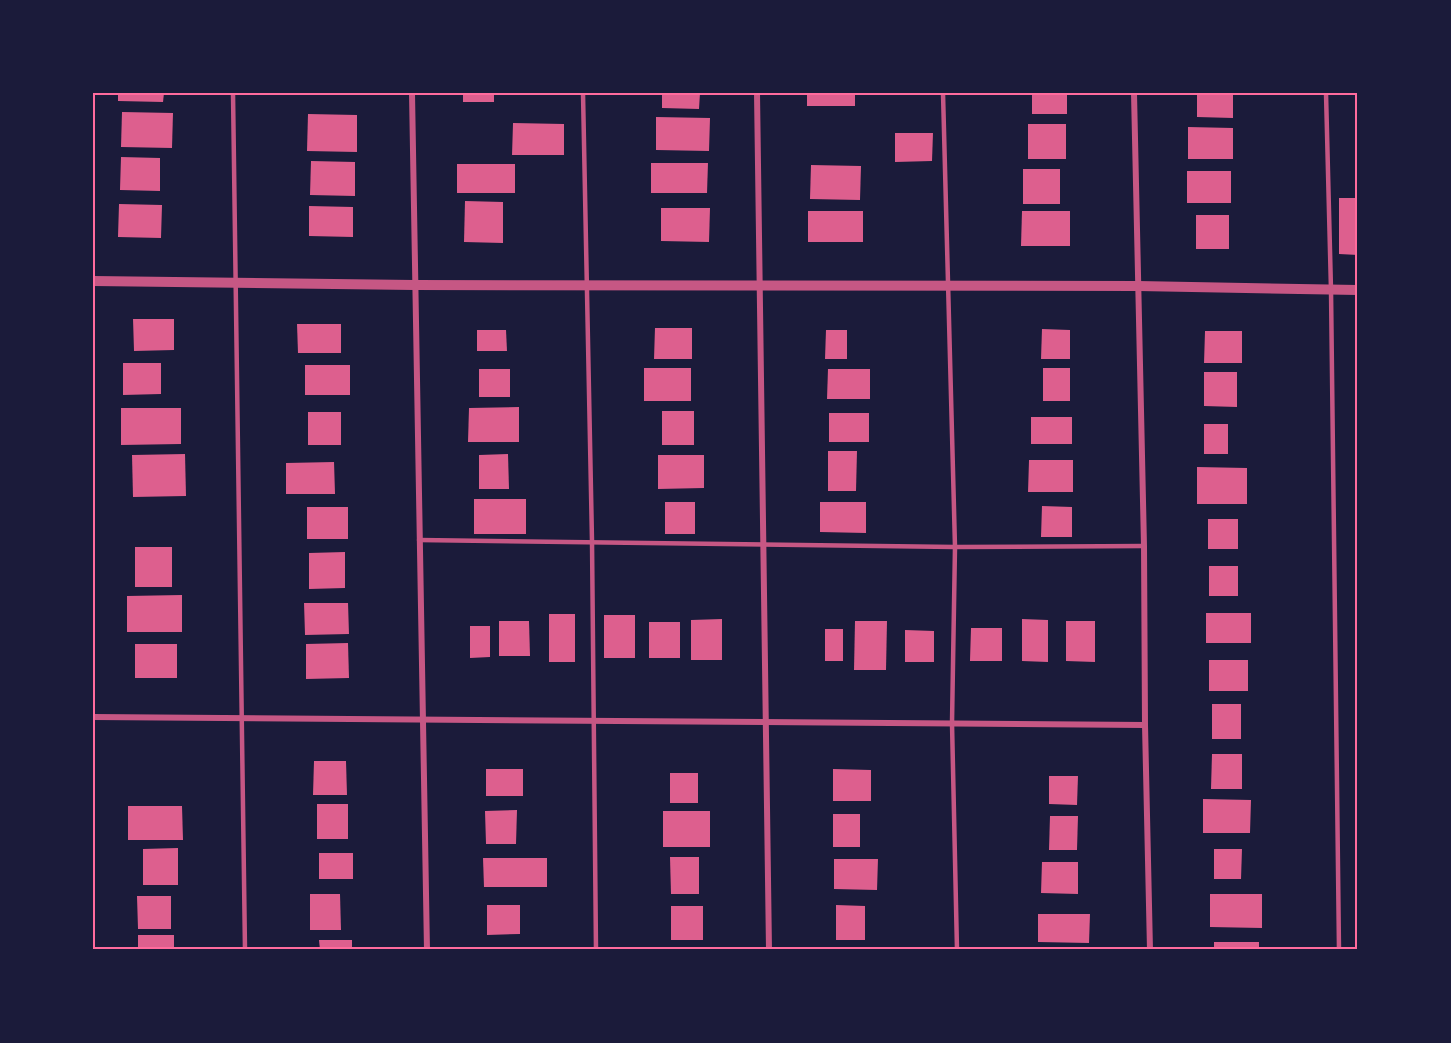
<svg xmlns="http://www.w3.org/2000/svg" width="1451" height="1043" viewBox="0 0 1451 1043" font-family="Raleway,sans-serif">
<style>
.building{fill:#dd5f8e}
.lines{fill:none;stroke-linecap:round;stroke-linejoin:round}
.service{stroke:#c65784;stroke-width:4.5}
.minor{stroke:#c65784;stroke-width:6}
.tertiary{stroke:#c65784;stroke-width:10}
.neatline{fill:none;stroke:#ff6b9d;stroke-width:2}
</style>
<rect width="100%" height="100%" fill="#1b1b3a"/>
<g class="building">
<polygon points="118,93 164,93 163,102 118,101"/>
<rect x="463" y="93" width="31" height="9"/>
<polygon points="662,93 700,93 699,109 662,108"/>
<rect x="807" y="93" width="48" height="13"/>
<rect x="1032" y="93" width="35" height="21"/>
<polygon points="1197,93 1233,93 1233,118 1197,117"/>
<polygon points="122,112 173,113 172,148 121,147"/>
<polygon points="308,114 357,115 357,152 307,151"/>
<polygon points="656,117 710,118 709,151 656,150"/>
<polygon points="513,123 564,124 564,155 512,155"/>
<rect x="1028" y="124" width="38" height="35"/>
<polygon points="1188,127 1233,128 1233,159 1188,159"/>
<polygon points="895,133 933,133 932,161 895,162"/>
<polygon points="121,157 160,158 160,191 120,190"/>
<polygon points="311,161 355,162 355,196 310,195"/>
<polygon points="651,163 708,163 707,193 651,193"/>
<rect x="457" y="164" width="58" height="29"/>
<polygon points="811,165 861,166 860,200 810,199"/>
<rect x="1023" y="169" width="37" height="35"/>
<rect x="1187" y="171" width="44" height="32"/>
<polygon points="1339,198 1358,198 1358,255 1339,254"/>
<polygon points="465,201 503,202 503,243 464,242"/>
<polygon points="119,204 162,205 161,238 118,237"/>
<polygon points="309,206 353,207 353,237 309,236"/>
<polygon points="661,208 710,208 709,242 661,241"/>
<rect x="808" y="211" width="55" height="31"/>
<polygon points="1022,211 1070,211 1070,246 1021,246"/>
<rect x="1196" y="215" width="33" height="34"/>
<polygon points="133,319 174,319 174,350 134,351"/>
<polygon points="297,324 341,324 341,353 298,353"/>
<polygon points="655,328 692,328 692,359 654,359"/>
<polygon points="1042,329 1070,330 1070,359 1041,359"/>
<polygon points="477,330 506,330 507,351 477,351"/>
<polygon points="826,330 847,330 847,359 825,359"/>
<polygon points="1205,331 1242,331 1242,363 1204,363"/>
<polygon points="123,363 161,363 161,394 123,395"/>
<rect x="305" y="365" width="45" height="30"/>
<rect x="644" y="368" width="47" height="33"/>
<rect x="1043" y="368" width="27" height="33"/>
<rect x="479" y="369" width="31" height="28"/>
<polygon points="828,369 870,369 870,399 827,399"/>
<polygon points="1204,372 1237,372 1237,407 1204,406"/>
<polygon points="519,407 519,442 468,442 469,408"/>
<polygon points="121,408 181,408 181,444 121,445"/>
<rect x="662" y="411" width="32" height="34"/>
<rect x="308" y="412" width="33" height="33"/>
<rect x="829" y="413" width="40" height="29"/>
<rect x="1031" y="417" width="41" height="27"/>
<rect x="1204" y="424" width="24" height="30"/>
<polygon points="828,451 857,451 856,491 828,491"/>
<polygon points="185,454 186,496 133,497 132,455"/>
<polygon points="508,454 509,489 479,489 479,455"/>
<polygon points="658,455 704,455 704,488 658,489"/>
<polygon points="1029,460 1073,460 1073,492 1028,492"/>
<polygon points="334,462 335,494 286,494 286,463"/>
<polygon points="1197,467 1247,468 1247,504 1197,504"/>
<rect x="474" y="499" width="52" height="35"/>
<rect x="665" y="502" width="30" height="32"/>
<polygon points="820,502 866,502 866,533 820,532"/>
<polygon points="1042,506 1072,507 1072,537 1041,537"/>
<rect x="307" y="507" width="41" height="32"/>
<rect x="1208" y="519" width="30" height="30"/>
<rect x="135" y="547" width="37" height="40"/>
<polygon points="345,552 345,588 309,589 309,553"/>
<rect x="1209" y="566" width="29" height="30"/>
<polygon points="182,595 182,632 127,632 127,596"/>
<polygon points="304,603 348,603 349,634 305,635"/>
<rect x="1206" y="613" width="45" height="30"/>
<rect x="549" y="614" width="26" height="48"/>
<rect x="604" y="615" width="31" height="43"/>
<polygon points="722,619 722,660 691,660 691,620"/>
<polygon points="1022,619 1048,620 1048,662 1022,661"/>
<polygon points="499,621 529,621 530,656 499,656"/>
<polygon points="855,621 887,621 886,670 854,670"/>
<polygon points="1066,621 1095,621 1095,662 1066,661"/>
<rect x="649" y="622" width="31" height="36"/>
<polygon points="470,626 490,626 490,657 470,658"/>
<polygon points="971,628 1002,628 1002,661 970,661"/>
<rect x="825" y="629" width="18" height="32"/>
<polygon points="905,630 934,631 934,662 905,662"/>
<polygon points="348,643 349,678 306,679 306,644"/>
<rect x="135" y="644" width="42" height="34"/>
<rect x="1209" y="660" width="39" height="31"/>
<rect x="1212" y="704" width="29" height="35"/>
<polygon points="1212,754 1242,754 1242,789 1211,789"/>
<polygon points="314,761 346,761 347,795 313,795"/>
<rect x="486" y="769" width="37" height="27"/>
<polygon points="833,769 871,770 871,801 833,801"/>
<rect x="670" y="773" width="28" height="30"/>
<polygon points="1049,776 1078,776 1077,805 1049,804"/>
<polygon points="1203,799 1251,800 1250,833 1203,833"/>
<rect x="317" y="804" width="31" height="35"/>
<polygon points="128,806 182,806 183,840 128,840"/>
<polygon points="517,810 516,844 486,844 485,811"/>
<rect x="663" y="811" width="47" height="36"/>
<rect x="833" y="814" width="27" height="33"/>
<polygon points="1050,816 1078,816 1077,850 1049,850"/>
<polygon points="178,848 178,885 143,885 143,849"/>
<polygon points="1214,849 1242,849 1241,879 1214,879"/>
<rect x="319" y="853" width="34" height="26"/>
<polygon points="670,857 699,857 699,894 671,894"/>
<polygon points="483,858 547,858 547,887 484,887"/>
<polygon points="834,859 878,859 877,890 834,889"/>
<polygon points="1042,862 1078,862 1078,894 1041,893"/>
<polygon points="310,894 340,894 341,930 310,930"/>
<polygon points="1210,894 1262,894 1262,928 1210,927"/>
<polygon points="137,896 171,896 171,929 138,929"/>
<polygon points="487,905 520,905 520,934 487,935"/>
<polygon points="836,905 865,906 865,940 836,940"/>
<rect x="671" y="906" width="32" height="34"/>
<polygon points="1038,914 1090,914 1089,943 1038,942"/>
<rect x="138" y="935" width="36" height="15"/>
<polygon points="319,940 352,940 352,950 320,950"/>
<rect x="1214" y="942" width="45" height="8"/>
<rect x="477" y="947" width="51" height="3"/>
</g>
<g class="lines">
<g class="service">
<polyline points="233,93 245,950"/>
<polyline points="583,93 592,541 596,950"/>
<polyline points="943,93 955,547 952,723 957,950"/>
<polyline points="1326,93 1331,290 1339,950"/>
<polyline points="419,540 955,547 1144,546"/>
<polyline points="1355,950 1358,949"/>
</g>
<g class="minor">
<polyline points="412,93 427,950"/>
<polyline points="757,93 769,950"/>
<polyline points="1134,93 1144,546 1145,725 1150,950"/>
<polyline points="93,717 1145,725"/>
</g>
<polyline class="tertiary" points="93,281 414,285 1138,286 1358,290"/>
</g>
<rect width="1451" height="1043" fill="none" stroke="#1b1b3a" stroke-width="189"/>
<rect x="94" y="94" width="1262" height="854" class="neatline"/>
</svg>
